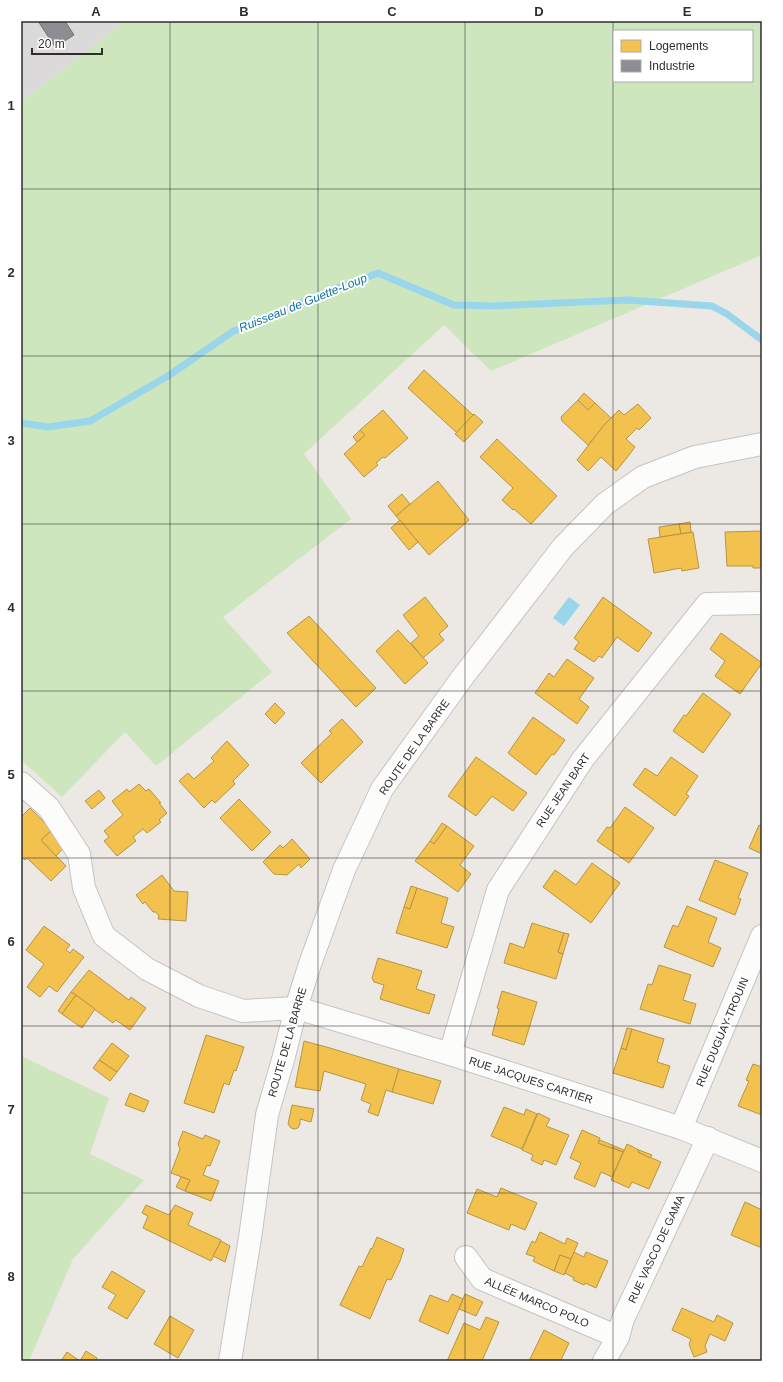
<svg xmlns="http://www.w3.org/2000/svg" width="783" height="1382" viewBox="0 0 783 1382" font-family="Arial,sans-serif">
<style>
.industrial{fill:#dcd9db}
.green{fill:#cee6be;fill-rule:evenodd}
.water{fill:#99d6ec}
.homes{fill:#f2c14e;stroke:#b79544}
.industry{fill:#8d8d92;stroke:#707074}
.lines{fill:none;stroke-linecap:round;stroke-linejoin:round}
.stream{stroke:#99d6ec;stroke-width:7}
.minor-casing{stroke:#c5c4c5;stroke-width:24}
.minor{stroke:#fcfcfb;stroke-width:22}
.grid{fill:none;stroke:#2e2e2e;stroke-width:1;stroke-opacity:0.55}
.labels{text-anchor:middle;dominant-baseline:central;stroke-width:4;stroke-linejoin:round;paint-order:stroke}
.street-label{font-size:11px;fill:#2e2e2e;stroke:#fff}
.water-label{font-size:12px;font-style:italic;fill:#0d6fa3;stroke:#fff}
.neatline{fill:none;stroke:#2e2e2e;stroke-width:1.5}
.grid-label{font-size:13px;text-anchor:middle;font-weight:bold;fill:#2e2e2e}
</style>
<rect width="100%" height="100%" fill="#ece8e4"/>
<polygon class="industrial" points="21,21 125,21 21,102"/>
<g class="green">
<path d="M 125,21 L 762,21 L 762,255 L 491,371 L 444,325 L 304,454 L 351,519 L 223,617 L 272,672 L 156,766 L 125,732 L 62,797 L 21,760 L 21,102 ZM 614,31 L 752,31 L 752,81 L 614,81 Z"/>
<polygon points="21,1056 109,1098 90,1154 144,1180 73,1259 29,1361 21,1361"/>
</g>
<polygon class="water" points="569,597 580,605 564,626 553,618"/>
<g class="homes">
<polygon points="424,370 473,415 457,433 408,388"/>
<polygon points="584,393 595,403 588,410 578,400"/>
<polygon points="578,400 588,410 595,403 611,418 588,445 562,421 561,417"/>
<polygon points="638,404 651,418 639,430 637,428 626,439 635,447 626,459 616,471 601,457 588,471 577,460 604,425 619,410 624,415"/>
<polygon points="383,410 408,438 385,458 383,457 376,463 378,465 364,477 344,454 365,435 360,430"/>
<polygon points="474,414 483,422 464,442 455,434"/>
<polygon points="360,430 365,435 357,442 353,437"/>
<polygon points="497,439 557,496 531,524 514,509 513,510 502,500 513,488 480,457"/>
<polygon points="438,481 469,520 429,555 396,516"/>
<polygon points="402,494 410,504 396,516 388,506"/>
<polygon points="400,520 418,542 409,550 391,528"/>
<polygon points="690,522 691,532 681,534 679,524"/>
<polygon points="679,524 681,534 660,537 659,527"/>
<polygon points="762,531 762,568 753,568 753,566 727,566 725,532"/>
<polygon points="693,532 699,568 682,571 681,568 654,573 648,539"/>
<polygon points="425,597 448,626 439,634 444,640 423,658 411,643 419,636 403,615"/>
<polygon points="603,597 652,633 638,652 617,637 602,658 599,656 594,662 574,649 579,642 574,638"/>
<polygon points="309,616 376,688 356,707 287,633"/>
<polygon points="398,630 428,663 405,684 376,651"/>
<polygon points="721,633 762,663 740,694 715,676 725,661 710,649"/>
<polygon points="567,659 594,678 579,699 589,707 577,724 535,693 549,673 554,677"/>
<polygon points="703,693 731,714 703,753 673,731 684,715 686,716"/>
<polygon points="275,703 285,713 275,724 265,714"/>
<polygon points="533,717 565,740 554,755 552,754 536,775 508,753"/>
<polygon points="342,719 363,742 321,783 301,763 332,733 329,731"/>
<polygon points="227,741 249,765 233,781 235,784 215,803 212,800 204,808 179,781 188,773 194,779 214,761 211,758"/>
<polygon points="476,757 527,793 513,811 492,796 476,816 448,796"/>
<polygon points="671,757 698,776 686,794 689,796 675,816 633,785 645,768 657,776"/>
<polygon points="139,784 146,791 149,789 161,803 159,803 167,813 159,820 161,822 147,833 143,829 133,837 136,841 117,856 104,841 109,837 104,831 123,815 112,801 127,789 129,792"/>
<polygon points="99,790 105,798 92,809 85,801"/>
<polygon points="239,799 271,832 252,851 220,818"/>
<polygon points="625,807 654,828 629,863 597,841 607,827 610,828"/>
<polygon points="30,808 52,830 41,840 66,866 51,881 27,858 25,860 21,857 21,817"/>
<polygon points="442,823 447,826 434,844 430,841"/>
<polygon points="759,825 762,826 762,854 749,848"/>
<polygon points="447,826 474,846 460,865 471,874 458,892 415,861 430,841 434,844"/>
<polygon points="52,830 67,844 56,856 41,840"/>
<polygon points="292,839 310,859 301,868 299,864 287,875 274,874 263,862 280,845 283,848"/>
<polygon points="715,860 748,873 738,898 741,899 735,915 699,900"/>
<polygon points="592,863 620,883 591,923 543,887 555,870 576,885"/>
<polygon points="162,875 174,891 188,892 186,921 158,919 159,916 156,912 153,912 145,902 143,904 136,895"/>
<polygon points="411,886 417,888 410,909 404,907"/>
<polygon points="417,888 448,898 441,923 454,927 447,948 396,933 404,907 410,909"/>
<polygon points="687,906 717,918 708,942 721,948 713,967 664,947 673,925 678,927"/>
<polygon points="532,923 564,933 558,952 563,954 556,979 504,963 510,943 524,948"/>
<polygon points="44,926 70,945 66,950 70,953 73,949 84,957 57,992 49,986 40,997 27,987 44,964 26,950"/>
<polygon points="564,933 569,934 563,954 558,952"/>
<polygon points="378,958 422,971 416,989 435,995 429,1014 380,999 384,985 374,982 372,978"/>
<polygon points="659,965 691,975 683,1000 696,1004 690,1024 640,1009 648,984 652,985"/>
<polygon points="89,970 129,1000 131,997 146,1008 130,1030 116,1020 113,1023 71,992"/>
<polygon points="502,991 537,1002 524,1045 492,1035 499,1009 497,1008"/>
<polygon points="71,992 76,995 62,1014 58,1011"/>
<polygon points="76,995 95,1009 82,1028 62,1014"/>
<polygon points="627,1028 632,1029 626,1050 621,1048"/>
<polygon points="632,1029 664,1039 657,1062 670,1066 663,1088 613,1073 621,1048 626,1050"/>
<polygon points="206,1035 244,1047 236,1071 234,1070 229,1085 224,1083 214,1113 184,1103"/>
<polygon points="304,1041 330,1048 399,1069 392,1092 386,1090 378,1116 368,1112 371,1104 361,1100 366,1084 324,1071 320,1091 295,1087"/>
<polygon points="112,1043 129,1056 117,1072 99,1060"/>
<polygon points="99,1060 117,1072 110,1081 93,1068"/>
<polygon points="753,1064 762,1067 762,1115 738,1106 749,1081 746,1080"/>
<polygon points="399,1069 441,1081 433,1104 392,1092"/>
<polygon points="130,1093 149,1101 144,1112 125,1105"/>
<polygon points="292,1105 314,1109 311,1122 300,1119 300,1124 298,1128 294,1129 291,1128 288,1124"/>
<polygon points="504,1107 524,1115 526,1109 537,1114 522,1149 491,1136"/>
<polygon points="538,1113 550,1119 546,1126 569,1135 556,1165 544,1160 542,1165 531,1160 533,1155 522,1150"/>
<polygon points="582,1130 600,1138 598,1143 623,1152 612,1177 601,1172 595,1187 574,1178 581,1163 570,1158"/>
<polygon points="183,1131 203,1139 205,1135 220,1141 210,1166 207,1165 203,1175 219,1181 211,1201 185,1191 190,1180 171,1173 180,1149 178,1144"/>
<polygon points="600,1140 624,1150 623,1152 612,1147 611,1148 598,1143"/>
<polygon points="627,1144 639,1150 638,1152 661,1162 649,1189 632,1182 629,1188 611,1180"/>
<polygon points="639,1150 652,1155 650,1158 638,1152"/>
<polygon points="181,1177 190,1180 185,1191 176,1187"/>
<polygon points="501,1188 537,1203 525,1230 511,1224 509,1230 467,1213 477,1189 497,1197"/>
<polygon points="745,1202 762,1210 762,1248 731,1235"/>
<polygon points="146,1205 169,1215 175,1205 193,1213 188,1225 221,1240 211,1261 143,1228 148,1216 142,1213"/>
<polygon points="540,1232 565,1244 567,1238 578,1243 571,1259 560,1255 554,1271 533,1261 535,1257 526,1254 532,1241 535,1243"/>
<polygon points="377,1237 404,1249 400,1261 391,1280 387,1279 370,1319 340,1305 359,1266 362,1267 371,1248 372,1249"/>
<polygon points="221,1241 230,1246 225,1262 213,1256"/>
<polygon points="574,1252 584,1257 586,1252 608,1261 596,1288 585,1283 584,1285 573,1280 574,1278 565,1273"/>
<polygon points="560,1255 571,1259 564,1275 554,1271"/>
<polygon points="112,1271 145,1291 127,1319 108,1308 116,1295 102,1287"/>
<polygon points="452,1294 463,1299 448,1334 419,1321 430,1295 448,1302"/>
<polygon points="465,1294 483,1302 476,1316 459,1309"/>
<polygon points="682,1308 714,1322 717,1315 733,1323 725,1341 710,1334 705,1346 707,1352 694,1357 689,1344 691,1339 672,1330"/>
<polygon points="170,1316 194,1330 178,1358 154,1344"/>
<polygon points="486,1317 499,1322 482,1361 447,1361 464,1323 480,1330"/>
<polygon points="544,1330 569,1343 561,1360 562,1361 535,1361 530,1359"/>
<polygon points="86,1351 97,1358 96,1361 61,1361 67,1352 80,1361"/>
</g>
<polygon class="industry" points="38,21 65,21 74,35 55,47"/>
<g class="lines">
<polyline class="stream" points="21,423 48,427 90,421 168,376 232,332 329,291 378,273 454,305 494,306 627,300 712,306 727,314 762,340"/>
<g class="minor-casing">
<g id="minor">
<polyline points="21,783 49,808 79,854 84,888 104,936 147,969 199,996 243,1011 296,1008 307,1011 450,1054 681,1128 762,1161"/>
<polyline points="450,1054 498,890 583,759 707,604 762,603"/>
<polyline points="681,1128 762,936"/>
<polyline points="466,1257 482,1279 618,1337"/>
<polyline points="230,1361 250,1238 267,1115 284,1056 296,1008 310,964 344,870 382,789 462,678 563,547 605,504 643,477 695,457 762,444"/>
<polyline points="604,1361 618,1337 623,1319 708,1138"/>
</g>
</g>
<use href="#minor" class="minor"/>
</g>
<path class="grid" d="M 170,21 L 170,1361M 318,21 L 318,1361M 465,21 L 465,1361M 613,21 L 613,1361M 21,189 L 762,189M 21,356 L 762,356M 21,524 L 762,524M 21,691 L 762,691M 21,858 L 762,858M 21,1026 L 762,1026M 21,1193 L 762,1193"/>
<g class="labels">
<g class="street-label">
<text transform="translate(414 747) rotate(-55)">ROUTE DE LA BARRE</text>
<text transform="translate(563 790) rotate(-56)">RUE JEAN BART</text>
<text transform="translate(722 1032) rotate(-67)">RUE DUGUAY-TROUIN</text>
<text transform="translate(287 1042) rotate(-74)">ROUTE DE LA BARRE</text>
<text transform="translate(531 1080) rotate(18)">RUE JACQUES CARTIER</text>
<text transform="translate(656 1249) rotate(-65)">RUE VASCO DE GAMA</text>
<text transform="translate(537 1302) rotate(23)">ALLÉE MARCO POLO</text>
</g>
<g class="water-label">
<text transform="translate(303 303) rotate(-22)">Ruisseau de Guette-Loup</text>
</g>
</g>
<rect width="783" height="1382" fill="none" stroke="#ffffff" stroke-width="44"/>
<rect x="613" y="30" width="140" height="52" fill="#ffffff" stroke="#ababab"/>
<rect x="621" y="40" width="20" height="12" fill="#f2c14e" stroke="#ababab"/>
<text x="649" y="50" font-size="12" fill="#2e2e2e">Logements</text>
<rect x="621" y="60" width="20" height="12" fill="#8d8d92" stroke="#ababab"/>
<text x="649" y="70" font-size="12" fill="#2e2e2e">Industrie</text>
<path d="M32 48v6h70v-6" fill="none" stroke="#2e2e2e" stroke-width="2"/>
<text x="38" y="48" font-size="12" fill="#2e2e2e" stroke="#ffffff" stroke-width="3" paint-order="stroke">20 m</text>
<rect x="22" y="22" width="739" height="1338" class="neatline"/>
<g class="grid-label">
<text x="96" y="16">A</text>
<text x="244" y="16">B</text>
<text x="392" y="16">C</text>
<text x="539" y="16">D</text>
<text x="687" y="16">E</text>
<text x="11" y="110">1</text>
<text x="11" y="277">2</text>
<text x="11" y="445">3</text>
<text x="11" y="612">4</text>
<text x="11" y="779">5</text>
<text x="11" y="946">6</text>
<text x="11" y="1114">7</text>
<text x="11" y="1281">8</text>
</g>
</svg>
